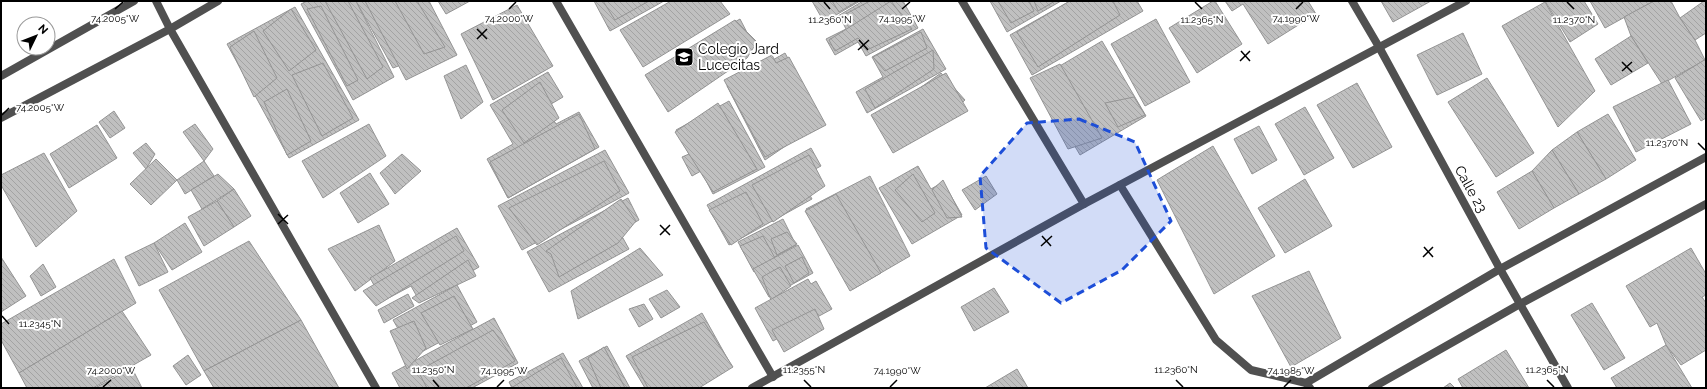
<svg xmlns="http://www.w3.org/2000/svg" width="1707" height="389" viewBox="0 0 1707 389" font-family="Raleway,sans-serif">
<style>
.building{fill:url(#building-back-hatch);stroke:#949494}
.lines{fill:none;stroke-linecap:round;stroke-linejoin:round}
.street{stroke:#505050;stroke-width:8}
.marked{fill:#1d4ed8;fill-opacity:0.2;stroke:#1d4ed8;stroke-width:3;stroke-dasharray:8 5;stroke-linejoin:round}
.ticks{fill:none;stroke:#000;stroke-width:1.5}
.labels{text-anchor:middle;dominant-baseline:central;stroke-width:4;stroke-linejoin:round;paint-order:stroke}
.poi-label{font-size:14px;fill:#000;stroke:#fff;text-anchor:start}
.street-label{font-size:14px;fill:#000;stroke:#fff}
.ticks-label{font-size:10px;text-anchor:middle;fill:#000;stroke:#fff;stroke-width:4;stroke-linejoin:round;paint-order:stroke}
</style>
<defs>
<pattern id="building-back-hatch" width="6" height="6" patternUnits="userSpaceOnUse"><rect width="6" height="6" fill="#c0c0c0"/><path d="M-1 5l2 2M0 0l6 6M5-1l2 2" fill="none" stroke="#a3a3a3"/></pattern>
</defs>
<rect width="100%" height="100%" fill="#fff"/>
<g class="building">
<polygon points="307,1 356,1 394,77 353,100 301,4"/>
<polygon points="325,1 348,1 383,67 367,79"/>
<polygon points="356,1 384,1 414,60 393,68"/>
<polygon points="365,1 429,1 457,55 406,80"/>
<polygon points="395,1 417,1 445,47 424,54"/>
<polygon points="438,1 470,1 446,14"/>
<polygon points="594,1 664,1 610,31"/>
<polygon points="603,1 649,1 615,20"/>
<polygon points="671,1 720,1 730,14 643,67 620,30"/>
<polygon points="812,1 860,1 824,22"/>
<polygon points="832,1 858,1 839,12"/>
<polygon points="863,1 885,1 886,6 844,23 838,16"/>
<polygon points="870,1 903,1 918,28 866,56 858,42 835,55 826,39 846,29 840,17"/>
<polygon points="891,1 912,29 869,49 858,38 835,51 829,40"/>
<polygon points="990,1 1061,1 1007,32"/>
<polygon points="998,1 1029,1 1034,11 1011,23"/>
<polygon points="1034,1 1055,1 1038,11"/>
<polygon points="1070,1 1137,1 1143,11 1032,75 1010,35"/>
<polygon points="1070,1 1113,1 1120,15 1038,67 1017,32"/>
<polygon points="1213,1 1215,1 1242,44 1197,73 1169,28"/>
<polygon points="1225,1 1308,1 1316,14 1268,44 1243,4 1232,11"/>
<polygon points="1381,1 1431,1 1393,22"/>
<polygon points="1545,1 1584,1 1598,24 1570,42"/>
<polygon points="1590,1 1654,1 1605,28"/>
<polygon points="1654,1 1671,1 1680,18 1695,40 1705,60 1662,84 1631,36 1624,17"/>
<polygon points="1704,1 1706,1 1706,33 1695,40 1680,18"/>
<polygon points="1545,2 1595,91 1558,127 1502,26"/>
<polygon points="517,5 553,66 493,100 461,34"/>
<polygon points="321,6 358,80 347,86 307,9"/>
<polygon points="295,7 359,120 289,158 227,44"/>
<polygon points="291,9 316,50 289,71 263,31"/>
<polygon points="740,19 753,44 714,76 701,41"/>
<polygon points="1156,19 1190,82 1145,106 1111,44"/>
<polygon points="735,20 757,42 747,58 668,112 645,75"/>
<polygon points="923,29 946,69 867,113 856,92 883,77 872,57"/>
<polygon points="254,31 277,78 254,97 230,47"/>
<polygon points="921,32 927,48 885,71 873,57"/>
<polygon points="1463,33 1482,74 1437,95 1417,55"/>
<polygon points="1631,36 1648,63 1611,85 1595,59"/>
<polygon points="1102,41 1146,116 1080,155 1036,80"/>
<polygon points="933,50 934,69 875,108 865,89"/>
<polygon points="785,53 822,121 765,160 727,86"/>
<polygon points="772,55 776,63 789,57 826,125 765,157 724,80"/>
<polygon points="1706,59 1706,118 1701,121 1675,78"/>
<polygon points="323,63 353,118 322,136 292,75"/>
<polygon points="1060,64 1102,138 1068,149 1030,78"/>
<polygon points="466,65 483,102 461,119 444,76"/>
<polygon points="548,72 563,97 546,107 556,124 579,112 599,147 508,198 487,159 513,144 490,105"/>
<polygon points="941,73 965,100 935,128 915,106 901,115 896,105"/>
<polygon points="946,73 968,111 893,153 871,115"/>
<polygon points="1487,78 1534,153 1496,177 1448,102"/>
<polygon points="1668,80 1691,124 1636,152 1613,107"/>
<polygon points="540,82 559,118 524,143 502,110"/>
<polygon points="1357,83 1392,147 1353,168 1317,105"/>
<polygon points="287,89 311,141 287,155 264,102"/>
<polygon points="1134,97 1145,115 1118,127 1105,103"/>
<polygon points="729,101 765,167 713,194 701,171 692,176 682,157 689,154 676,130"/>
<polygon points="718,103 757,169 713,192 675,132"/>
<polygon points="1305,107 1334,158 1304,175 1275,124"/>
<polygon points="114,111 125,128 110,138 99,122"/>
<polygon points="579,114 595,149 508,198 490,162"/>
<polygon points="1608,114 1636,160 1606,179 1577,132"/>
<polygon points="195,124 213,149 204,161 183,132"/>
<polygon points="369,124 386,156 323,198 302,161"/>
<polygon points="97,125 117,158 69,188 50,154"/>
<polygon points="1259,126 1277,160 1252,174 1234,139"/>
<polygon points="1577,132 1606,179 1579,194 1552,150"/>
<polygon points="146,143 155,154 146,169 133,153"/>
<polygon points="1213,146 1275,256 1214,294 1157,180"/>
<polygon points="811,148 821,166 800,177 812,199 729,245 707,205"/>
<polygon points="605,150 629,193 522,250 498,206"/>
<polygon points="1552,150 1579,194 1554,208 1532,171"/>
<polygon points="44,153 77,211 36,247 1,185 1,175"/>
<polygon points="402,154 421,171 395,194 380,173"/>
<polygon points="809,155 825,186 773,222 752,185"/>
<polygon points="156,159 177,180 151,205 130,184"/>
<polygon points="204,161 214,176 185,194 177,180"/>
<polygon points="604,161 620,191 537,245 509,208"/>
<polygon points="918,166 931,189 943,182 962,215 912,244 879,188"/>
<polygon points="1532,171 1554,208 1519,229 1497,192"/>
<polygon points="370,173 389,204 358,223 340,193"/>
<polygon points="218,174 234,189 202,209 191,190"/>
<polygon points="913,174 935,213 922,222 895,190"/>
<polygon points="870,176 910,256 853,289 806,209"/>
<polygon points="986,176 997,194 975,210 962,190"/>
<polygon points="1305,179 1332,226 1285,253 1258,208"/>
<polygon points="943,180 962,217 947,218 932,190"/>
<polygon points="234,189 251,216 234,227 217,201"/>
<polygon points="746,192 763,224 731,245 709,210"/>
<polygon points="836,194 881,273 850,291 805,211"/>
<polygon points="628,198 639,220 619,231 629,249 549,292 527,252"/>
<polygon points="621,199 636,221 618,243 559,277 551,254 546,251"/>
<polygon points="217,201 234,227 204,246 188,217"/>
<polygon points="783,219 796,245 753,269 738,242"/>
<polygon points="185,223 202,252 172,270 154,243"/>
<polygon points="379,225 395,261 355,291 328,249"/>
<polygon points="457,228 479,267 420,302 411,286 383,301 370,278"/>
<polygon points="787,232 797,244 777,255 771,239"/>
<polygon points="456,236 464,251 376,306 363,291"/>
<polygon points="763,236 776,260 754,272 740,246"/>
<polygon points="249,241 301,320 204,371 159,290"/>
<polygon points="154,243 168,272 139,286 125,257"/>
<polygon points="798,245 813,273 769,297 753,269"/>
<polygon points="640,248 663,275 578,319 571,291"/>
<polygon points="1691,248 1706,274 1706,295 1702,297 1706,303 1706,350 1681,365 1666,345 1657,323 1650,327 1626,286"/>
<polygon points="1,257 26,296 1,312"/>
<polygon points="802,257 809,273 794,283 785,266"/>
<polygon points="114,259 136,303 19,373 1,340 1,324"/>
<polygon points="468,260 476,276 419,303 412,298"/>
<polygon points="43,264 56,287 41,296 30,276"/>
<polygon points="780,267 791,286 771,300 762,277"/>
<polygon points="1309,271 1341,338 1291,367 1252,296"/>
<polygon points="808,279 811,284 816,281 832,309 773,341 755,308"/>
<polygon points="457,285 477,322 414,356 393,320"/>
<polygon points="994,288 1009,312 974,331 961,307"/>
<polygon points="667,290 680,307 661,318 649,299"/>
<polygon points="408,294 414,306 384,323 378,310"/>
<polygon points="454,296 473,329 440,345 421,313"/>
<polygon points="1592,303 1625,358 1604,370 1571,315"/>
<polygon points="644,304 653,319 639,327 629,309"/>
<polygon points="815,309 824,329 784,352 772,330"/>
<polygon points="122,311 151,355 93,388 27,388 19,373"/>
<polygon points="702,313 731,365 692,388 645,388 626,356"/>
<polygon points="494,318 518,363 472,388 400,388 392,373"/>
<polygon points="301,320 339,388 214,388 204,371"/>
<polygon points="414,321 426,348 407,369 390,331"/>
<polygon points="704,322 733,367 699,388 648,388 632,357"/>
<polygon points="493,330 515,361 466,388 427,388 418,371"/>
<polygon points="1666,345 1692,388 1617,388 1611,378"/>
<polygon points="607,346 630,388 593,388 579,361"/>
<polygon points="604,347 625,388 601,388 588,358"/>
<polygon points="1506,350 1529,388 1463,388 1458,379"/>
<polygon points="563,353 583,388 512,388 509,382"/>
<polygon points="188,355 201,375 186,385 173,366"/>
<polygon points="561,358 577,388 511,388"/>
<polygon points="132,368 142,388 95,388"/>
<polygon points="1017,369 1028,388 985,388"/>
<polygon points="1450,383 1455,388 1443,388"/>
</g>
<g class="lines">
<g class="street">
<polyline points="156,1 170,29 376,388"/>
<polyline points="556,1 773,377"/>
<polyline points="962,1 1084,204"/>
<polyline points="1352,1 1379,47 1500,269 1568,388"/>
<polyline points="1,76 134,1"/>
<polyline points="1,118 170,29 218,1"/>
<polyline points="1120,185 1216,340 1251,370 1306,383 1310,388"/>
<polyline points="1306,383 1500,269 1706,157"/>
<polyline points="752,388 1084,204 1466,1"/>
<polyline points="1372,388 1520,304 1706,204"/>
</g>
</g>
<path class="marked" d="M 1079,119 L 1135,142 L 1171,221 L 1122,270 L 1061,303 L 986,248 L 980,176 L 1027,123 Z"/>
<path class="ticks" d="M 824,2 L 830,9M 1195,2 L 1202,9M 1567,2 L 1574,9M 115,9 L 123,2M 509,9 L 516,2M 902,9 L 910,2M 1296,9 L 1303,2M 477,29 L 487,39M 477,39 L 487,29M 859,40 L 868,50M 858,50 L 869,40M 1241,51 L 1250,61M 1240,61 L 1250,51M 1622,62 L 1632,72M 1622,71 L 1632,62M 2,115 L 9,108M 1698,143 L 1705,150M 278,214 L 288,224M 278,224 L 288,215M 660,225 L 670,235M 660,235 L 670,225M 1042,236 L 1051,246M 1041,246 L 1052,236M 1424,247 L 1433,257M 1423,257 L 1433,247M 2,316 L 9,324M 433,380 L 439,387M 804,380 L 811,387M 1176,380 L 1183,387M 1547,380 L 1554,387M 103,387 L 111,380M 497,387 L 504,380M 890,387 L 897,380M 1284,387 L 1291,380"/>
<defs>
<g id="school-square" transform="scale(1)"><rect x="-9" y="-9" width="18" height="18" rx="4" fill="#000" stroke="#fff"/><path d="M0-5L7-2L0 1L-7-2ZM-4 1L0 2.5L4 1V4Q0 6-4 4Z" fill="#fff"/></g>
</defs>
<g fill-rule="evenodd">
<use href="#school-square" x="684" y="57"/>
</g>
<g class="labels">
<g class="poi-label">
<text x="698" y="49">Colegio Jard<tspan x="698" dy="16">Lucecitas</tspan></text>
</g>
<g class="street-label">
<text transform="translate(1471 189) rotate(61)">Calle 23</text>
</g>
</g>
<g class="ticks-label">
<text x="509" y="22">74.2000°W</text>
<text x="1296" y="22">74.1990°W</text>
<text x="115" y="22">74.2005°W</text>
<text x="902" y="22">74.1995°W</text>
<text x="1574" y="23">11.2370°N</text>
<text x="830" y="23">11.2360°N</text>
<text x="1202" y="23">11.2365°N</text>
<text x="40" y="111">74.2005°W</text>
<text x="1667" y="146">11.2370°N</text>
<text x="40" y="327">11.2345°N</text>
<text x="433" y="373">11.2350°N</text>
<text x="804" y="373">11.2355°N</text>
<text x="1176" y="373">11.2360°N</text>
<text x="1547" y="373">11.2365°N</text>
<text x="111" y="374">74.2000°W</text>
<text x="504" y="374">74.1995°W</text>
<text x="897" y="374">74.1990°W</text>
<text x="1291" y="374">74.1985°W</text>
</g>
<rect width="1707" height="389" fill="none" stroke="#000000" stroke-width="4"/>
<g transform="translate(36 36) rotate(47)"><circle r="19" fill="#ffffff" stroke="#999999"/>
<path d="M0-3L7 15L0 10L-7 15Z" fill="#000000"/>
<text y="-6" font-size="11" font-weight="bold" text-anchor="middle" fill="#000000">N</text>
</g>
</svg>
